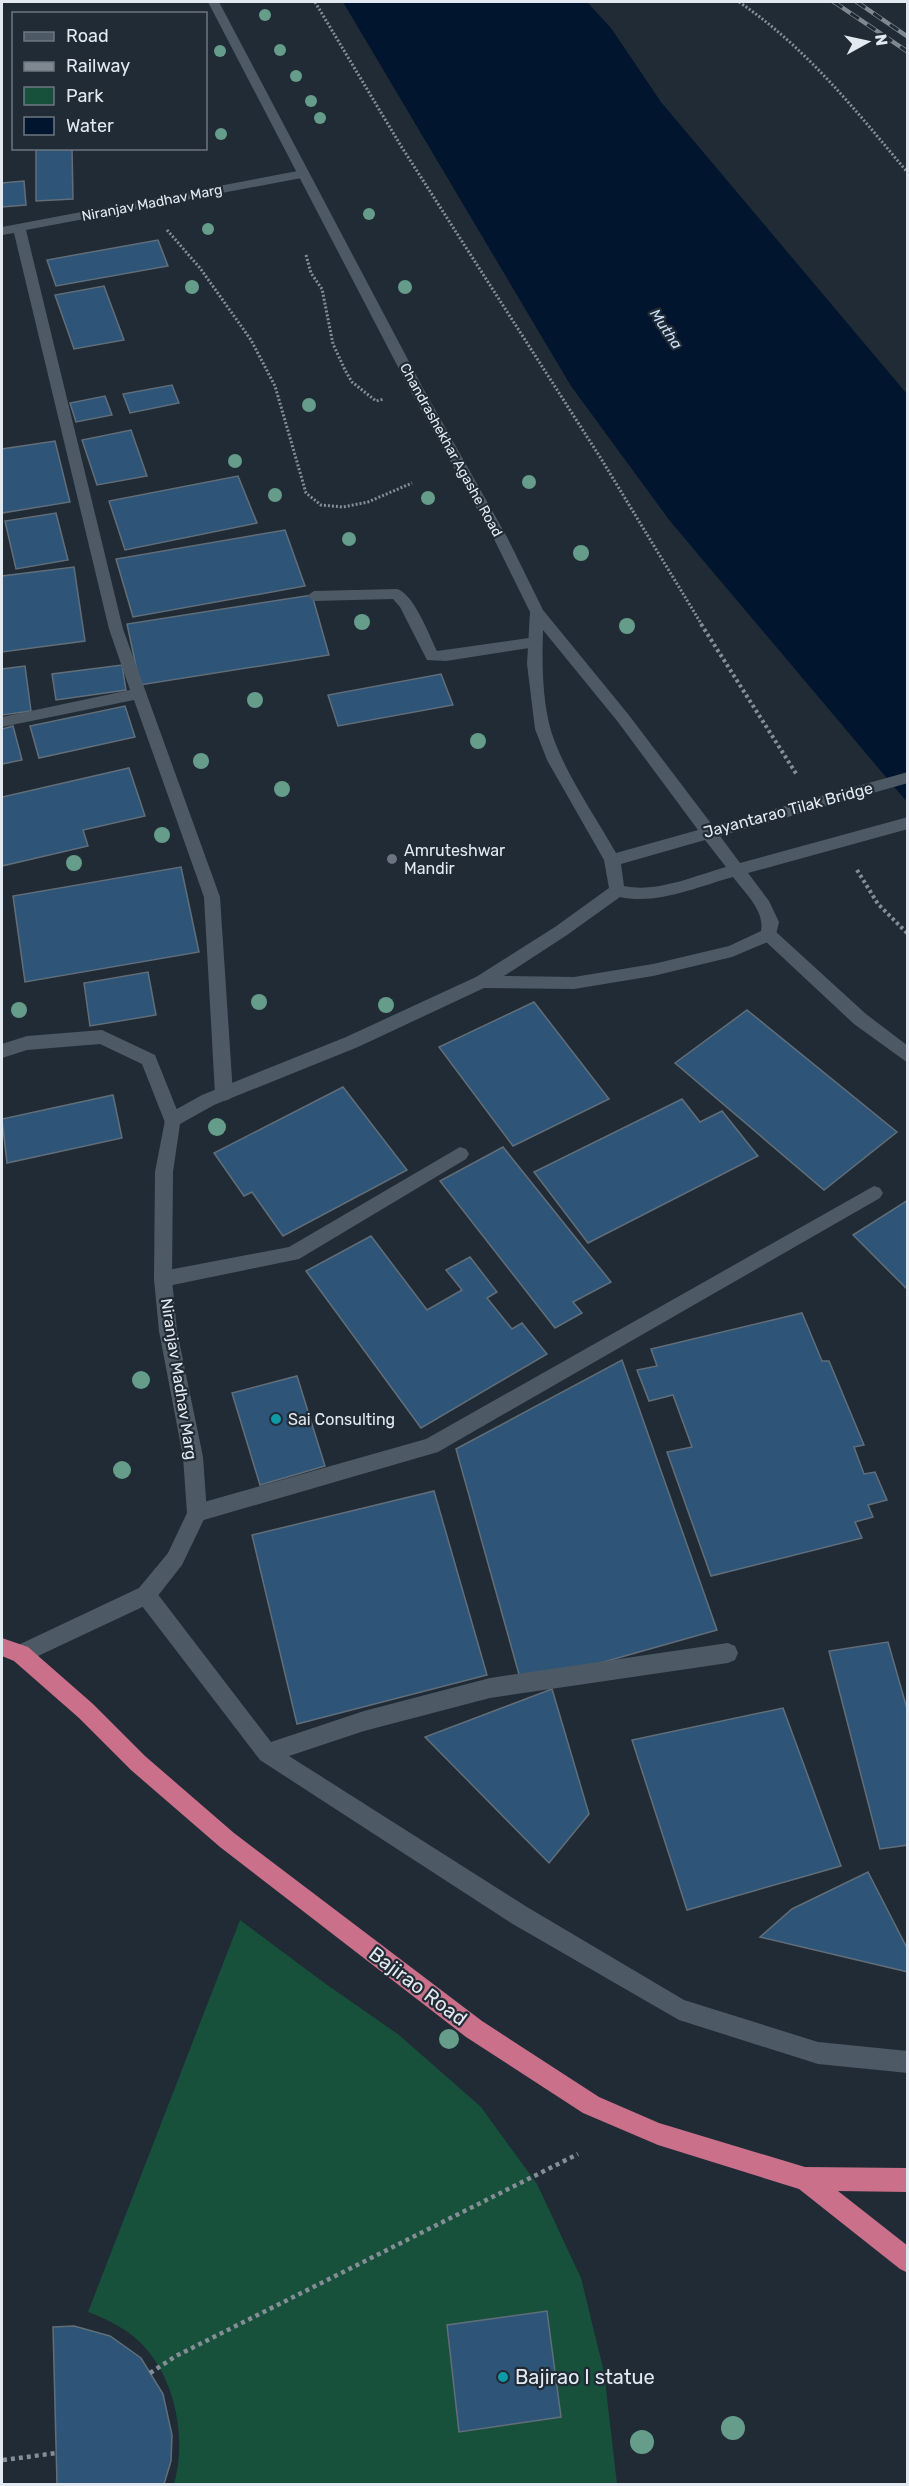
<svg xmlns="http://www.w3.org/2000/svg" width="909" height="2486" viewBox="0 0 909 2486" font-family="Rubik,sans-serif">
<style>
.green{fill:#18513b}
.water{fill:#01152e}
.building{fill:#2e5577;stroke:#616e7a;stroke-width:1.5}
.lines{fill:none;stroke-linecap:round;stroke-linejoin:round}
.path-far2{stroke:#858e96;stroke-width:3;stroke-dasharray:2 2;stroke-linecap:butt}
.path-far1{stroke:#858e96;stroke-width:4;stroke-dasharray:3 3;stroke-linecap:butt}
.path{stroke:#858e96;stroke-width:4.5;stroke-dasharray:4 4;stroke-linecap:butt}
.minor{fill:#4d5a65;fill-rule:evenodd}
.tertiary{fill:#4d5a65;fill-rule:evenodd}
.trunk{fill:#ca708a;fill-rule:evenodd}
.rail-casing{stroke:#7f8890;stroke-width:4.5}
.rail{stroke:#202b35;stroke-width:3;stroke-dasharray:10;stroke-linecap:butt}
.tree{fill:#669c8a}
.worship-dot{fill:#6b7280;stroke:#202b35;stroke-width:2}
.culture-dot{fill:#0f9aa8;stroke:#202b35;stroke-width:2}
.labels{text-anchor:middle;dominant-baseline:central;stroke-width:4.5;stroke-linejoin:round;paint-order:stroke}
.far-street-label{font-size:14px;fill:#e2e9f0;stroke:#202b35}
.far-water-label{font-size:15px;font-style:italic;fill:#cadff7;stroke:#202b35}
.street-label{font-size:16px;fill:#e2e9f0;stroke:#202b35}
.poi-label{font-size:16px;fill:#e2e9f0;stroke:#202b35;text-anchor:start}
.near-street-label{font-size:20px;fill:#e2e9f0;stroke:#202b35}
.near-poi-label{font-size:20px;fill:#e2e9f0;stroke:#202b35;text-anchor:start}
</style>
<rect width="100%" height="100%" fill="#202b35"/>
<path class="green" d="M 240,1920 L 323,1982 L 399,2035 L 481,2107 L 537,2184 L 581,2278 L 604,2372 L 617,2484 L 174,2484 C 188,2435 174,2369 133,2336 C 119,2325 104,2318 88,2312 Z"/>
<polygon class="water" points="343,2 587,2 611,28 661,102 907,394 907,802 670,521 571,386"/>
<g class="building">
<polygon points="36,148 72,148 73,199 36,201"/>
<polygon points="24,181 26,205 2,207 2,183"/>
<polygon points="158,240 168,266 56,286 47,260"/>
<polygon points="104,286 124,340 74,349 55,295"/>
<polygon points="172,385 179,403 130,413 123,394"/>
<polygon points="105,396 112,415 76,422 70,403"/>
<polygon points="131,430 147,476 97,485 82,440"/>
<polygon points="55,441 70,502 2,513 2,449"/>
<polygon points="238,476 257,523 125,550 109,501"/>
<polygon points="56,513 68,560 16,569 5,521"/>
<polygon points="285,530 305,586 133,617 116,559"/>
<polygon points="74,567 85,641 2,652 2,576"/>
<polygon points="312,595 329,655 140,685 127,624"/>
<polygon points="122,665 126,690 56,700 52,674"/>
<polygon points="25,666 31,711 2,715 2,669"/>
<polygon points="441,674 453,705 338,726 328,695"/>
<polygon points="125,706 135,737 39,758 30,726"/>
<polygon points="13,726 22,760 2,764 2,729"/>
<polygon points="129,768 145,816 83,830 88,846 2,866 2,797"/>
<polygon points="181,867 199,952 25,982 13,896"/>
<polygon points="148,972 156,1015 90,1026 84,983"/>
<polygon points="534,1002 609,1099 513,1146 439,1047"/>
<polygon points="747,1010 897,1132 824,1190 675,1063"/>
<polygon points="343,1087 407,1170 283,1236 252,1192 244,1196 214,1153"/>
<polygon points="113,1095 122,1138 7,1163 2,1119"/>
<polygon points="682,1099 700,1122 722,1111 758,1156 588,1243 534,1172"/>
<polygon points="503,1147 611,1282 573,1302 582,1313 555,1328 440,1181"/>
<polygon points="908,1200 908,1290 853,1235"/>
<polygon points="371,1236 427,1310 462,1290 446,1270 470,1257 497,1292 487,1298 512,1329 522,1323 547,1354 421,1428 306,1271"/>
<polygon points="802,1313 822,1361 829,1361 864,1445 854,1447 864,1474 875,1472 887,1500 868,1505 873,1517 855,1522 862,1538 711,1576 667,1452 692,1447 673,1395 649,1401 637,1370 657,1366 651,1349"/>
<polygon points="622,1360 717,1630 522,1685 456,1449"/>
<polygon points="297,1376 325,1466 260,1485 232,1393"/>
<polygon points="434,1491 487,1675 297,1724 252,1535"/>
<polygon points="888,1642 908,1712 908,1845 880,1849 829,1651"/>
<polygon points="552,1689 589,1814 549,1863 425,1737"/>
<polygon points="783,1708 841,1866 687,1910 632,1740"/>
<polygon points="868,1872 908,1950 908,1972 760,1937 792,1909"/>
<polygon points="547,2311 561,2417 459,2432 447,2325"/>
<polygon points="74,2326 110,2336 141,2358 163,2394 172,2435 171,2461 164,2484 57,2484 53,2327"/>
</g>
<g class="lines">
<g class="path-far2">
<polyline points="315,2 401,146 600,457 702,625"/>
<path d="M 739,2 C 807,48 856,111 908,173"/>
<polyline points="167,230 200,268 251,340 275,386 306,493 321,505 343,507 368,502 412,483"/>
<polyline points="306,255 311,273 322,289 333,344 345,370 352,382 376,401 384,399"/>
</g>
<g class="path-far1">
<polyline points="701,624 797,775"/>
<polyline points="857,870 878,904 908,934"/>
</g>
<g class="path">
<polyline points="150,2373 176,2356 578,2154"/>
<polyline points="3,2460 57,2453"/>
</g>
<g class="minor">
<polygon points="303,170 307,171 307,177 26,230 123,629 220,897 233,1094 230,1099 224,1101 218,1099 215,1094 204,897 134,700 2,727 2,717 130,690 109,629 14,233 2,235 2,227"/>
<path d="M 397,589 C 414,594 429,635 437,651 L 536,637 L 543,642 L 536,647 L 446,661 L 427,660 L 400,607 L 393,599 L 314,601 L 307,596 L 314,591 Z"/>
<polygon points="769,929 775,931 866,1014 908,1046 908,1063 854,1024 763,939 761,935 763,931"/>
<polygon points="102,1030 155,1055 181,1120 178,1125 172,1127 166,1125 142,1064 100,1044 27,1050 2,1058 2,1044 27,1036"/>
<polygon points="460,1147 466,1149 469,1154 466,1159 299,1259 163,1287 157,1284 154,1279 157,1274 163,1271 289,1247"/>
<polygon points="874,1186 880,1188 883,1193 880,1198 438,1452 197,1522 190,1519 187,1513 190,1507 197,1504 426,1439"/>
<polygon points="146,1586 153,1588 271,1742 364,1711 490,1678 728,1643 735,1646 738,1653 735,1660 728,1663 490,1698 364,1731 289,1756 527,1907 684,2000 818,2042 908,2051 908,2073 818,2064 679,2020 511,1923 260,1760 139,1602 136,1595 139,1588"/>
</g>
<path class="tertiary" d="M 208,2 L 219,2 L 424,390 L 507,537 L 543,610 L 628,714 L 713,826 L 908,772 L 908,783 L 720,836 L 740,863 L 908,817 L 908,829 L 748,873 L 769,901 L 779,922 L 775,939 L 732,957 L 653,976 L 574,989 L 484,988 L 358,1047 L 214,1105 L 180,1124 L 173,1172 L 172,1279 L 177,1331 L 203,1457 L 207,1513 L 182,1565 L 153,1602 L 21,1664 L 14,1661 L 11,1654 L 14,1647 L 139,1588 L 168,1553 L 187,1513 L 183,1457 L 159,1331 L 154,1279 L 155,1172 L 166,1115 L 202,1095 L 346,1037 L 476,977 L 555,927 L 609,888 L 604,860 L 547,760 L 535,729 L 527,664 L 530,612 L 493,537 L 410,390 ZM 543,630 L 618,722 L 698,830 L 616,853 C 594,814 565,774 551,731 C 542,699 542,662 543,630 ZM 705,840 L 726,867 C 694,876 657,893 624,886 L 621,864 ZM 733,877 C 745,893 765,911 761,931 L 729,946 L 653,964 L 574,977 L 504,976 L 567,935 L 620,897 C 657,905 697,887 733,877 Z"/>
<polygon class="trunk" points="2,1638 28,1647 93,1704 145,1756 234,1833 482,2021 599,2097 659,2123 805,2167 908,2168 908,2192 838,2191 908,2246 908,2273 900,2269 799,2189 658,2145 583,2113 466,2037 220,1847 131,1770 79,1718 14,1661 2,1656"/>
<g class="rail-casing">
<g id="rail">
<polyline points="834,2 908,52"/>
<polyline points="857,2 908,37"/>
</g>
</g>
<use href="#rail" class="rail"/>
</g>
<g class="tree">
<circle cx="265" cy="15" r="6"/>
<circle cx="280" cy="50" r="6"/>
<circle cx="220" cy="51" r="6"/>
<circle cx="296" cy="76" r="6"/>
<circle cx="311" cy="101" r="6"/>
<circle cx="320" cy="118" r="6"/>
<circle cx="221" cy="134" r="6"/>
<circle cx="369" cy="214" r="6"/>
<circle cx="208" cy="229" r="6"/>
<circle cx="192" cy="287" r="7"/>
<circle cx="405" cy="287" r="7"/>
<circle cx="309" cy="405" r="7"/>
<circle cx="235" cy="461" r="7"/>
<circle cx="529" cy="482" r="7"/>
<circle cx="275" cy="495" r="7"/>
<circle cx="428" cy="498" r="7"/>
<circle cx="349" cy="539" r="7"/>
<circle cx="581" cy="553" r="8"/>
<circle cx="362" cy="622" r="8"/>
<circle cx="627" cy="626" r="8"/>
<circle cx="255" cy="700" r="8"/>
<circle cx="478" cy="741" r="8"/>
<circle cx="201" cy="761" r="8"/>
<circle cx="282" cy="789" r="8"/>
<circle cx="162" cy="835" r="8"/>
<circle cx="74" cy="863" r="8"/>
<circle cx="259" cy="1002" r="8"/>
<circle cx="386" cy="1005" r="8"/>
<circle cx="19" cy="1010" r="8"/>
<circle cx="217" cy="1127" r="9"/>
<circle cx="141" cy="1380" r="9"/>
<circle cx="122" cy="1470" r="9"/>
<circle cx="449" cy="2039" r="10"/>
<circle cx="733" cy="2428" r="12"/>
<circle cx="642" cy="2442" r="12"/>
</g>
<circle class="worship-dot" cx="392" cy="859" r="6"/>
<g class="culture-dot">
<circle cx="276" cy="1419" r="6"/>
<circle cx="503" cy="2377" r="6"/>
</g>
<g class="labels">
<g class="far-street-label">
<text transform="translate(152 203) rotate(-11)">Niranjav Madhav Marg</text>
<text transform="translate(451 450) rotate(61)">Chandrashekhar Agashe Road</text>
</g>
<g class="far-water-label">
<text transform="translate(666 329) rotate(56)">Mutha</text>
</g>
<g class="street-label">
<text transform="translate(788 810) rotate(-15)">Jayantarao Tilak Bridge</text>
<text transform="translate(179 1379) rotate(81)">Niranjav Madhav Marg</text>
</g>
<g class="poi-label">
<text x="404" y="850">Amruteshwar<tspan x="404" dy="18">Mandir</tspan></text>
<text x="288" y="1419">Sai Consulting</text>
</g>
<g class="near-street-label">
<text transform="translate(418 1986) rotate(37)">Bajirao Road</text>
</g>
<g class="near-poi-label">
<text x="515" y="2377">Bajirao I statue</text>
</g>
</g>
<rect width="909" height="2486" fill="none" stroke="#e2e9f0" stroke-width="6"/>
<rect x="12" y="12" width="195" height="138" fill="#202b35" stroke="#6e7780" stroke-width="1.5"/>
<rect x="24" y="32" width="30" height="9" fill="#4d5a65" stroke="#6e7780" stroke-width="1.5"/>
<text x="66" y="42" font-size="18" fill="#e2e9f0">Road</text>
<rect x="24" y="62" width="30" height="9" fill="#7f8890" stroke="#6e7780" stroke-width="1.5"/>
<text x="66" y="72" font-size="18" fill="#e2e9f0">Railway</text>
<rect x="24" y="87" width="30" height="18" fill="#18513b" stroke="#6e7780" stroke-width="1.5"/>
<text x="66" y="102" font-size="18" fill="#e2e9f0">Park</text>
<rect x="24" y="117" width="30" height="18" fill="#01152e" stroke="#6e7780" stroke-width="1.5"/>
<text x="66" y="132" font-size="18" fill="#e2e9f0">Water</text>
<g transform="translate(867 42) rotate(82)" stroke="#202b35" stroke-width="4.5" paint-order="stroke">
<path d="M0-4.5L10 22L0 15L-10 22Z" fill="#e2e9f0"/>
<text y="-9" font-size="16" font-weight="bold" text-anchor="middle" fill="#e2e9f0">N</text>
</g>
</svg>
